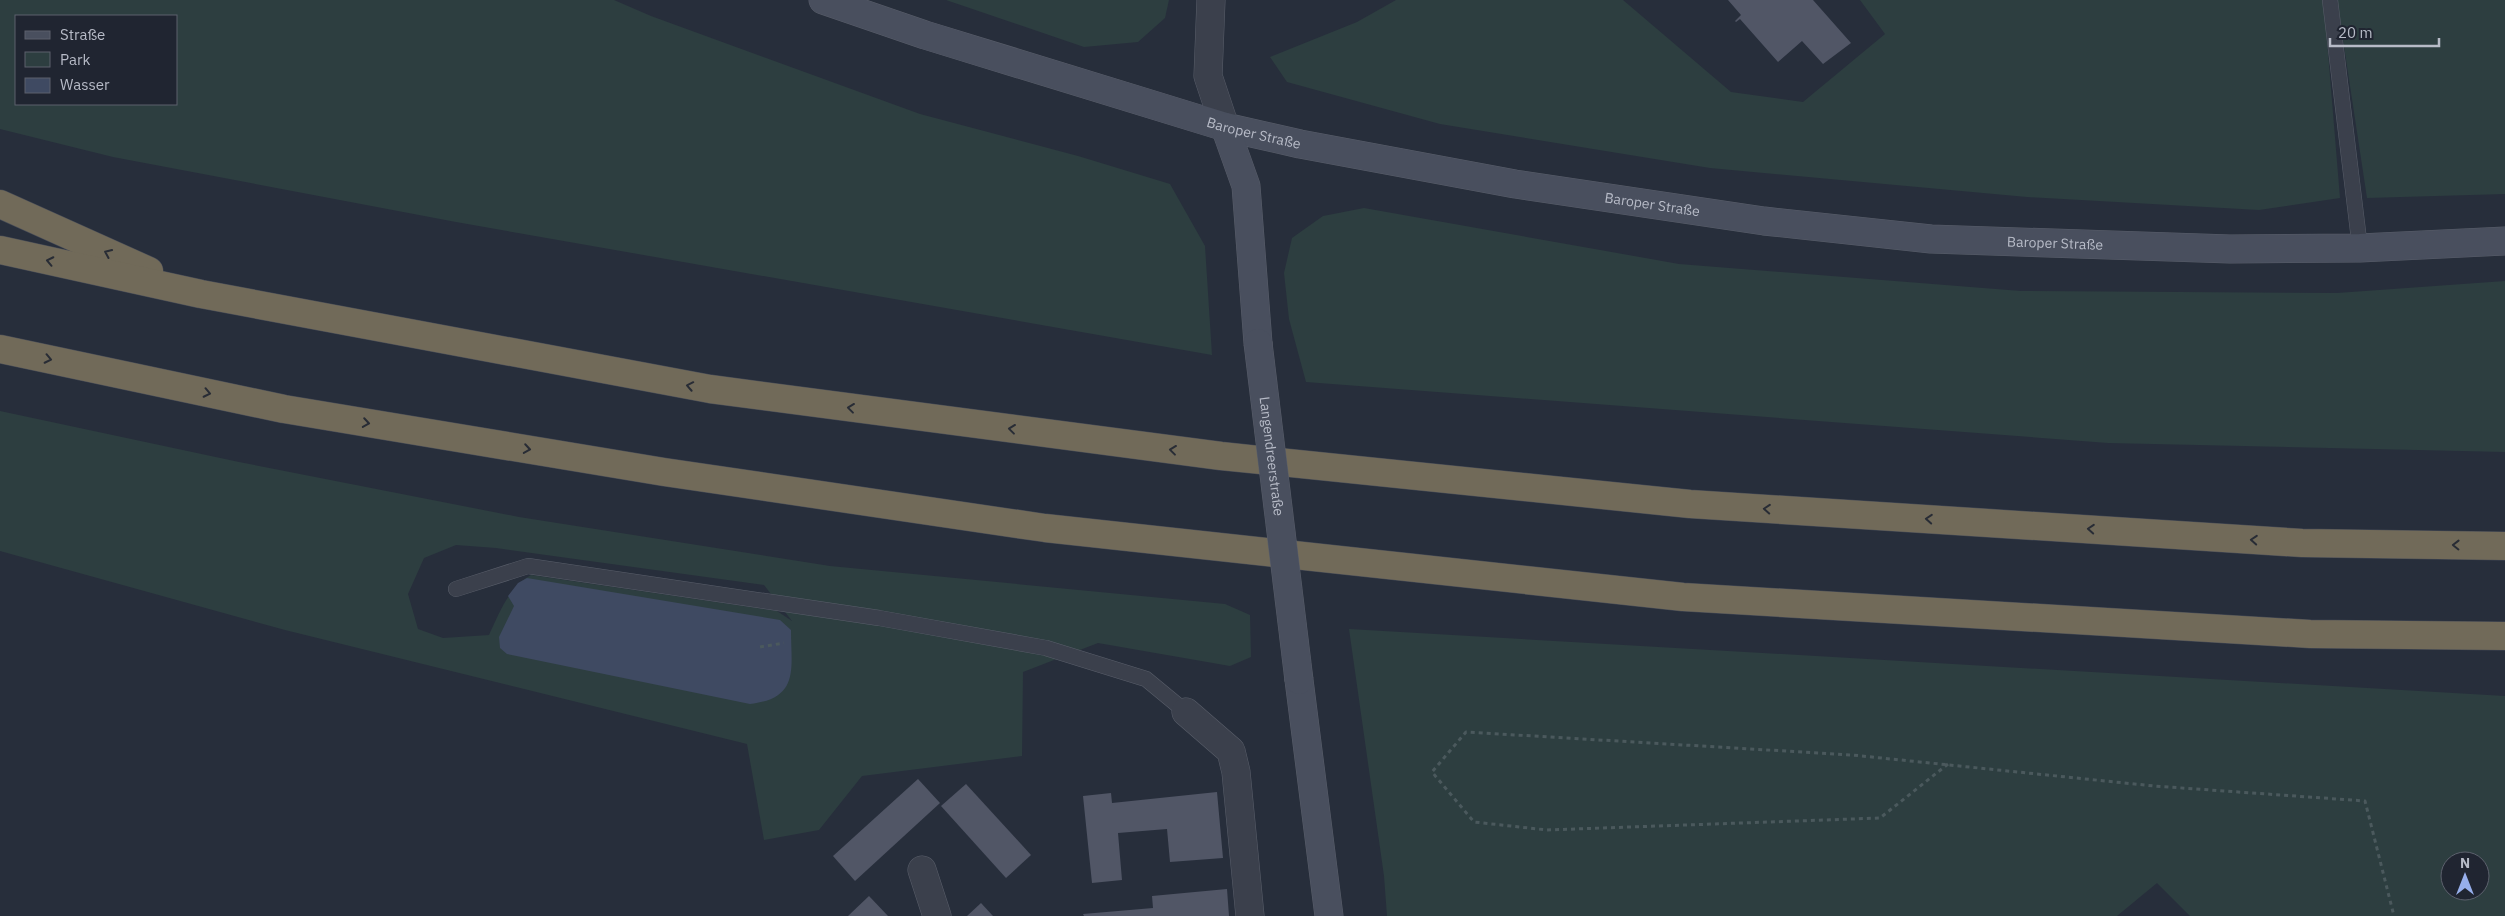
<svg xmlns="http://www.w3.org/2000/svg" width="2505" height="916" viewBox="0 0 2505 916" font-family="'IBM Plex Sans',sans-serif">
<style>
.green{fill:#2d3e40;fill-rule:evenodd}
.water{fill:#3f4a62}
.building{fill:#515666}
.lines{fill:none;stroke-linecap:round;stroke-linejoin:round}
.lane-casing{stroke:#595e6a;stroke-width:16}
.street-casing{stroke:#595e6a;stroke-width:29}
.secondary-casing{stroke:#595e6a;stroke-width:29}
.highway-casing{stroke:#464b57;stroke-width:29}
.path{stroke:#4b595d;stroke-width:3;stroke-dasharray:4 4;stroke-linecap:butt}
.lane{stroke:#3b404c;stroke-width:15}
.street{stroke:#3b404c;stroke-width:28}
.secondary{stroke:#494f5e;stroke-width:28}
.highway{stroke:#716a59;stroke-width:28}
.secondary-bridge-casing{stroke:#595e6a;stroke-width:29;stroke-linecap:butt}
.secondary-bridge{stroke:#494f5e;stroke-width:28}
.oneway{stroke:#282c35}
.labels{text-anchor:middle;dominant-baseline:central;stroke-width:4;stroke-linejoin:round;paint-order:stroke}
.street-label{font-size:14px;fill:#b7bbc7;stroke:#202531}
</style>
<rect width="100%" height="100%" fill="#272e3b"/>
<g class="green">
<path d="M 0,0 L 614,0 L 651,16 L 920,114 L 1078,156 L 1170,184 L 1205,246 L 1212,355 L 456,222 L 113,157 L 0,129 ZM 16,16 L 176,16 L 176,104 L 16,104 Z"/>
<polygon points="946,0 1169,0 1165,18 1138,42 1084,47"/>
<polygon points="1396,0 1623,0 1731,92 1803,102 1885,34 1860,0 2322,0 2324,4 2340,198 2259,210 2027,197 1710,168 1440,124 1287,82 1270,57 1357,22"/>
<polygon points="2337,0 2505,0 2505,194 2367,198"/>
<polygon points="1364,208 1679,264 2021,291 2337,293 2505,281 2505,452 2108,443 1306,382 1289,319 1284,273 1292,238 1323,216"/>
<path d="M 0,411 L 239,462 L 519,517 L 830,566 L 1225,604 L 1250,615 L 1251,657 L 1230,666 L 1098,643 L 1023,672 L 1022,756 L 862,776 L 819,830 L 764,840 L 747,744 L 285,630 L 0,551 ZM 456,545 L 496,548 L 764,585 L 792,621 L 777,611 L 531,575 C 508,588 500,612 489,635 L 443,638 L 418,629 L 408,594 L 424,558 Z"/>
<path d="M 1349,629 L 2505,696 L 2505,916 L 2190,916 L 2157,883 L 2117,916 L 1387,916 L 1384,876 ZM 2450,861 L 2480,861 L 2480,891 L 2450,891 Z"/>
</g>
<path class="water" d="M 527,578 L 780,620 L 791,630 C 791,669 800,698 750,704 L 507,654 L 500,648 L 499,637 L 514,606 L 508,596 L 518,583 Z"/>
<g class="building">
<polygon points="1728,0 1813,0 1851,43 1823,64 1802,41 1778,62 1740,19 1736,22 1735,21 1741,15"/>
<polygon points="918,779 940,803 855,881 833,856"/>
<polygon points="966,784 1031,855 1006,878 941,806"/>
<polygon points="1217,792 1223,858 1170,862 1167,829 1118,833 1122,880 1092,883 1083,796 1111,793 1112,803"/>
<polygon points="1227,889 1229,916 1084,916 1083,914 1153,908 1152,896"/>
<polygon points="869,896 888,916 848,916"/>
<polygon points="981,903 993,916 967,916"/>
</g>
<g class="lines">
<g class="lane-casing">
<g id="lane">
<polyline points="2330,0 2360,248"/>
<polyline points="456,589 528,566 879,618 1046,648 1146,679 1186,712"/>
</g>
</g>
<g class="street-casing">
<g id="street">
<polyline points="1211,0 1208,76 1225,127"/>
<polyline points="1186,712 1231,751 1236,772 1250,916"/>
<polyline points="922,870 937,916"/>
</g>
</g>
<g class="secondary-casing">
<g id="secondary">
<path id="s1" d="M 823,0 L 925,35 L 1225,127 L 1300,144 L 1515,184 L 1764,221 L 1931,239 L 2230,249 L 2360,248 L 2505,241"/>
<polyline points="1225,127 1246,186 1258,343"/>
<polyline points="1299,680 1329,916"/>
</g>
</g>
<g class="highway-casing">
<g id="highway">
<polyline points="0,204 149,271"/>
<polyline points="0,250 201,294 710,389 1221,456 1690,504 2302,543 2505,546"/>
<polyline points="0,349 284,409 664,472 1045,528 1683,597 2310,634 2505,636"/>
</g>
</g>
<g class="path">
<polyline points="760,647 784,643"/>
<polyline points="1948,764 1880,818 1547,830 1474,822 1432,772 1466,732 1852,755 2154,786 2365,801 2394,916"/>
</g>
<use href="#lane" class="lane"/>
<use href="#street" class="street"/>
<use href="#secondary" class="secondary"/>
<use href="#highway" class="highway"/>
<g class="secondary-bridge-casing">
<g id="secondary-bridge">
<path id="s2" d="M 1258,343 L 1299,680"/>
</g>
</g>
<use href="#secondary-bridge" class="secondary-bridge"/>
</g>
<defs><path id="oneway-chevron" d="M-2-3.5L2.5 0L-2 3.5" fill="none" stroke-width="1.6" stroke-linecap="round" stroke-linejoin="round" transform="scale(1.25)"/></defs>
<g class="oneway">
<use href="#oneway-chevron" transform="translate(108 253) rotate(-156)"/>
<use href="#oneway-chevron" transform="translate(50 261) rotate(-168)"/>
<use href="#oneway-chevron" transform="translate(48 359) rotate(12)"/>
<use href="#oneway-chevron" transform="translate(690 386) rotate(-169)"/>
<use href="#oneway-chevron" transform="translate(207 393) rotate(12)"/>
<use href="#oneway-chevron" transform="translate(851 408) rotate(-173)"/>
<use href="#oneway-chevron" transform="translate(366 423) rotate(9)"/>
<use href="#oneway-chevron" transform="translate(1012 429) rotate(-173)"/>
<use href="#oneway-chevron" transform="translate(527 449) rotate(9)"/>
<use href="#oneway-chevron" transform="translate(1173 450) rotate(-173)"/>
<use href="#oneway-chevron" transform="translate(1767 509) rotate(-176)"/>
<use href="#oneway-chevron" transform="translate(1929 519) rotate(-176)"/>
<use href="#oneway-chevron" transform="translate(2091 529) rotate(-176)"/>
<use href="#oneway-chevron" transform="translate(2254 540) rotate(-176)"/>
<use href="#oneway-chevron" transform="translate(2456 545) rotate(-179)"/>
</g>
<g class="labels">
<g class="street-label">
<text stroke="none"><textPath href="#s1" startOffset="451">Baroper Straße</textPath></text>
<text stroke="none"><textPath href="#s1" startOffset="856">Baroper Straße</textPath></text>
<text stroke="none"><textPath href="#s1" startOffset="1261">Baroper Straße</textPath></text>
<text stroke="none"><textPath href="#s2" startOffset="114">Langendreerstraße</textPath></text>
</g>
</g>
<rect x="15" y="15" width="162" height="90" fill="#202531" stroke="#5c616d"/>
<rect x="25" y="31" width="25" height="8" fill="#494f5e" stroke="#5c616d"/>
<text x="60" y="40" font-size="15" fill="#b7bbc7">Straße</text>
<rect x="25" y="52" width="25" height="15" fill="#2d3e40" stroke="#5c616d"/>
<text x="60" y="65" font-size="15" fill="#b7bbc7">Park</text>
<rect x="25" y="78" width="25" height="15" fill="#3f4a62" stroke="#5c616d"/>
<text x="60" y="90" font-size="15" fill="#b7bbc7">Wasser</text>
<g transform="translate(2465 876)"><circle r="24" fill="#202531" stroke="#5c616d"/>
<path d="M0-4L9 19L0 12L-9 19Z" fill="#97afeb"/>
<text y="-8" font-size="14" font-weight="bold" text-anchor="middle" fill="#b7bbc7">N</text>
</g>
<path d="M2330 38v8h109v-8" fill="none" stroke="#b7bbc7" stroke-width="2.5"/>
<text x="2338" y="38" font-size="15" fill="#b7bbc7" stroke="#202531" stroke-width="4" paint-order="stroke">20 m</text>
</svg>
